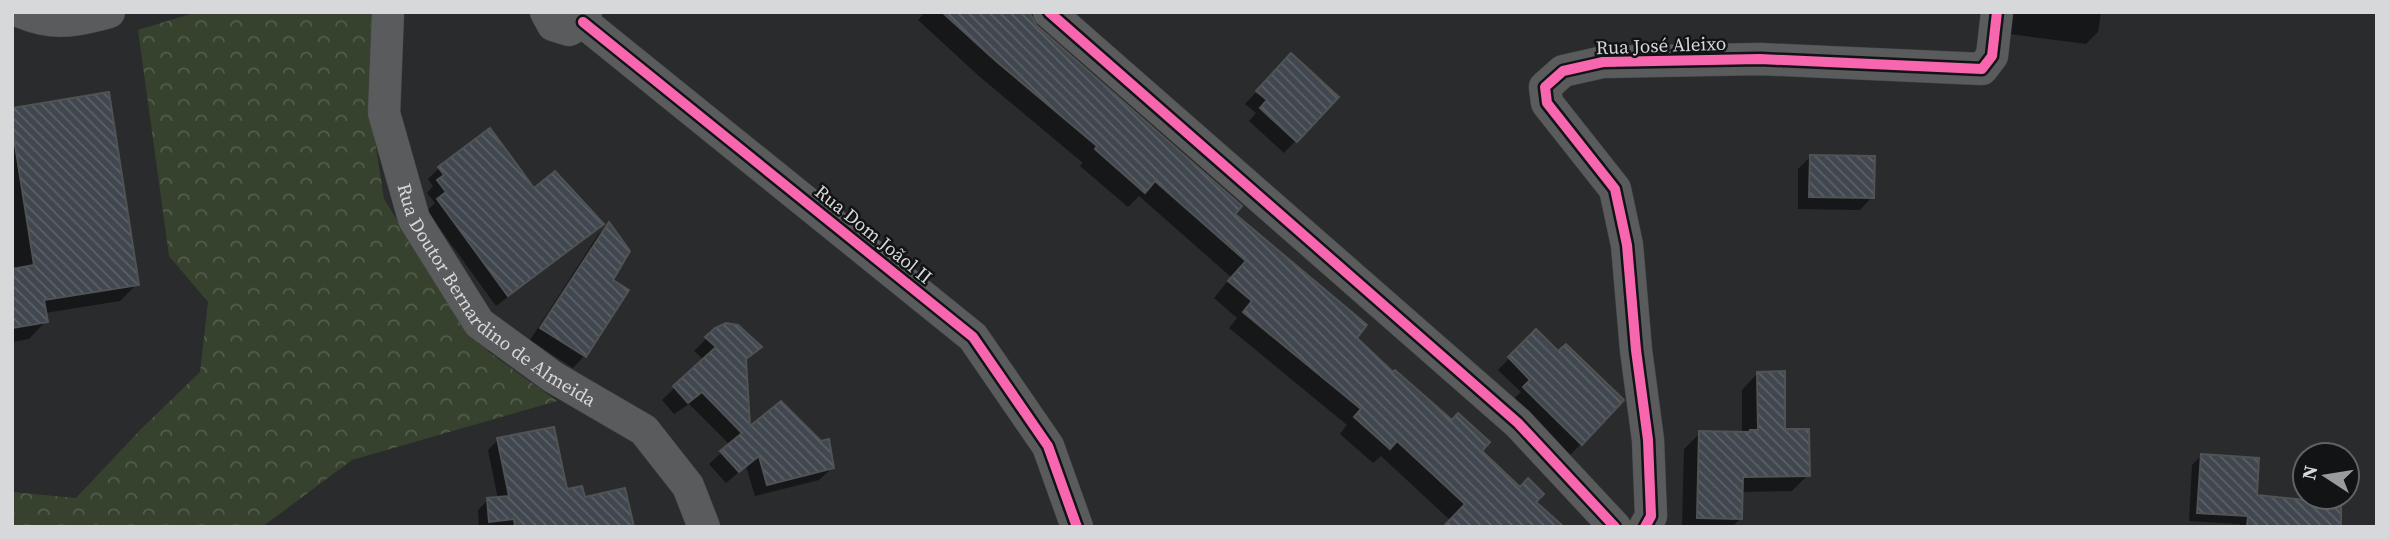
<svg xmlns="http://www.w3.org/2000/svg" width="2389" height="539" viewBox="0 0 2389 539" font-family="'Source Serif 4',serif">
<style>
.forest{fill:url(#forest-crowns)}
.shadow{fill:#0007}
.building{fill:url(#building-back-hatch);stroke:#515253;stroke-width:2}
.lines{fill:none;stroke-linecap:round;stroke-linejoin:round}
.street-casing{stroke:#464748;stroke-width:33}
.street{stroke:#5a5b5c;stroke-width:32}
.cycleway-casing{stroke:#121315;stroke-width:15}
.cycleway{stroke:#f766af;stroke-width:10}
.labels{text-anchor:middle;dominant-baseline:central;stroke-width:5;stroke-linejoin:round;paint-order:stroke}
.street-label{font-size:19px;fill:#d6d8d9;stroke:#121315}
</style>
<defs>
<pattern id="forest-crowns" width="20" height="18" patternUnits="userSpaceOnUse" patternTransform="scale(1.75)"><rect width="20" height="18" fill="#36422d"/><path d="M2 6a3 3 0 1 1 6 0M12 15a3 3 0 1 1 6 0" fill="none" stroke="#525d4b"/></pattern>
<pattern id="building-back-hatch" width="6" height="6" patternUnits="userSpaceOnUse" patternTransform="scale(1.75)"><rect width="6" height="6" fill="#40474e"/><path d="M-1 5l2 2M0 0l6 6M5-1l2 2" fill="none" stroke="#5b6167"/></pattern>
</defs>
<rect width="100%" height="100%" fill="#2a2b2d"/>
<polygon class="forest" points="197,12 372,12 370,54 373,128 384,199 428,270 489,352 557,401 352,460 262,527 12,527 12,492 76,498 142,428 200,372 208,302 169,256 138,30"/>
<g class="shadow">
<polygon points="925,12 1026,12 1035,27 1232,214 1355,338 1519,489 1542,494 1451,521 1381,456 1373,463 1340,434 1347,425 1229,328 1237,318 1214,298 1231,277 1139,196 1128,207 1080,166 1083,163 980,77 918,20"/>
<polygon points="2013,12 2101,12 2098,32 2086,44 2010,34"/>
<polygon points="1279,68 1336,97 1284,153 1249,121 1256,113 1245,104"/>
<polygon points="12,110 137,284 120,301 45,313 46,321 29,339 12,342 12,271 15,270 12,251"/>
<polygon points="1810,157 1872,197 1860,210 1798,209 1798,169"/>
<polygon points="439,168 534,190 602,224 591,235 496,306 427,211 435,203 427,193 433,186 428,179"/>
<polygon points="608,224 611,281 626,291 584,356 573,368 530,340 598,235"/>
<polygon points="716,329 759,347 745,361 749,429 832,468 819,480 755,496 746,466 726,483 709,464 730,445 689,404 674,414 662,400 704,360 694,351"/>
<polygon points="1536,331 1581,444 1570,455 1513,400 1521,392 1498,370"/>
<polygon points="1758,373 1783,431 1808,475 1792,491 1741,492 1741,518 1732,527 1682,527 1684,449 1700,433 1742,434 1742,390"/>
<polygon points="498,440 566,491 632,527 479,527 478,510 488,500 498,499 488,450"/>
<polygon points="2201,456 2255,496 2308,500 2311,497 2339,497 2339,527 2240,527 2240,524 2189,521 2192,465"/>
</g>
<g class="building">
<polygon points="942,12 1029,12 1037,26 1242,206 1235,214 1367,325 1357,338 1393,372 1395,370 1452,420 1458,413 1490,442 1482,451 1520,487 1528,478 1544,494 1536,502 1564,527 1443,527 1465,504 1397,441 1390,449 1354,417 1361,409 1243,312 1252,301 1228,281 1246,261 1155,181 1145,193 1095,149 1097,146 996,61"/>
<polygon points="1291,53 1339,97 1297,142 1260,108 1267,100 1256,91"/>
<polygon points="109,92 139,285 44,300 48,322 12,328 12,269 34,265 12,126 12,108"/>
<polygon points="490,128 534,188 555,171 604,224 508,296 437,199 446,192 437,180 444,175 438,167"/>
<polygon points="1810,155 1875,156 1874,198 1809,197"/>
<polygon points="609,222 630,251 613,280 629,290 586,357 540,328"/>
<polygon points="726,323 738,325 762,347 746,359 750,426 781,401 821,441 829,439 834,468 767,485 759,456 739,472 720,451 742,433 702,392 688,403 673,386 716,347 705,337 715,328"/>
<polygon points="1536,329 1558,351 1566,344 1624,400 1582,445 1523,387 1530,380 1508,357"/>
<polygon points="1785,371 1785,429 1809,429 1810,476 1743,477 1742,519 1697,518 1699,431 1750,432 1750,430 1758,430 1757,372"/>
<polygon points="554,427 567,489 582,486 585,497 625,488 634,527 515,527 514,519 489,522 487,498 509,496 497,438"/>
<polygon points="2201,454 2259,458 2257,495 2316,501 2316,497 2341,497 2341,527 2247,527 2248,516 2197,513"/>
</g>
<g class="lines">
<g class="street-casing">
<g id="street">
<path d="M 21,12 C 54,26 76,21 109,12"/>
<path id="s1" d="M 388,12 L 384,113 L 414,219 L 479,323 L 553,377 L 644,430 L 688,486 L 704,527"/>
<polyline points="546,12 553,25 569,30 583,22 586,12"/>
<polyline points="1049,12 1518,423 1615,527"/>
<polyline points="583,22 973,337 1048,446 1077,527"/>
<polyline points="1645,527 1651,516 1648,440 1636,350 1627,245 1615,189 1547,103 1545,87 1563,71 1603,62 1760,59 1982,69 1992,56 1997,12"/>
</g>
</g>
<use href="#street" class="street"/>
<g class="cycleway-casing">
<g id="cycleway">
<polyline points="1049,12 1518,423 1615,527"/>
<polyline points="583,22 973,337 1048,446 1077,527"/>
<polyline points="1645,527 1651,516 1648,440 1636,350 1627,245 1615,189 1547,103 1545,87 1563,71 1603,62 1760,59 1982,69 1992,56 1997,12"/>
</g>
</g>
<use href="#cycleway" class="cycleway"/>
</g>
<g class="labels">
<g class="street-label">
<text transform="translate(1661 45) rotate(-2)">Rua José Aleixo</text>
<text transform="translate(874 234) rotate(39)">Rua Dom Joãol II</text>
<text stroke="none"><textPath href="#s1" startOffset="324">Rua Doutor Bernardino de Almeida</textPath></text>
</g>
</g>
<rect width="2389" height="539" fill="none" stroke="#d6d8d9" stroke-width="28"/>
<g transform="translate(2326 476) rotate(282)"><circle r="33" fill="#121315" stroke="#606263" stroke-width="2"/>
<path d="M0-5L12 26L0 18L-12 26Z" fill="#9a9b9d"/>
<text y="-10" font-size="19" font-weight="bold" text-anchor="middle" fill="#d6d8d9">N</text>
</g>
</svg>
